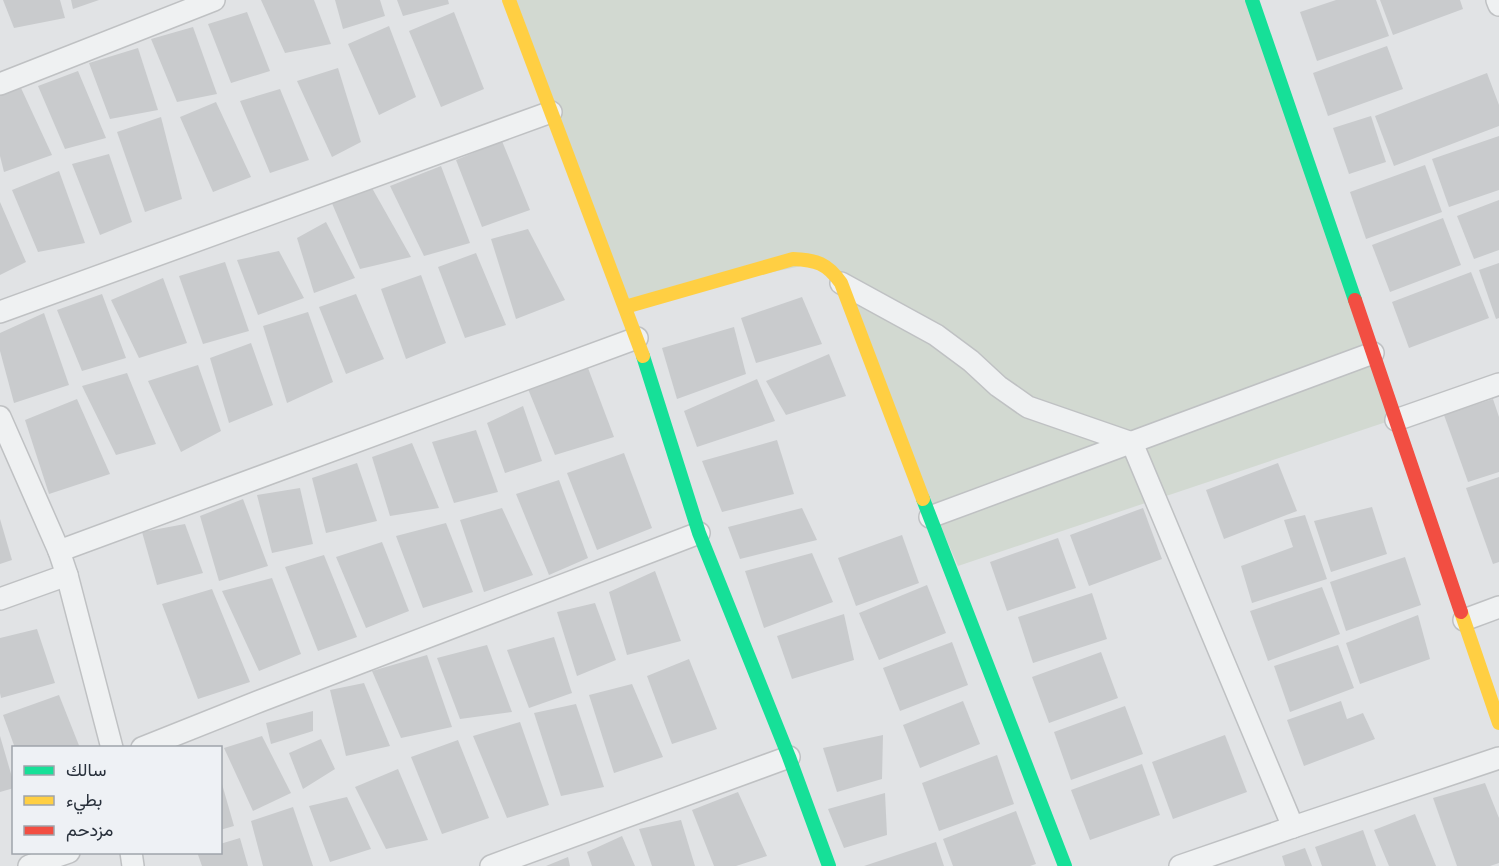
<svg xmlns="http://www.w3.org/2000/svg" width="1499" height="866" viewBox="0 0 1499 866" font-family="'Titillium Web',Vazirmatn,sans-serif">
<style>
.green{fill:#d2d9d1}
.building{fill:#c9cbcd}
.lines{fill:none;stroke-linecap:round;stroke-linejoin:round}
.street-casing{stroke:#bfc1c3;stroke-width:24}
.street{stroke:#eff1f2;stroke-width:21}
.fast{stroke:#16e098;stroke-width:14}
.slow{stroke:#ffcf43;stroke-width:14}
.jam{stroke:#f24e42;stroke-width:14}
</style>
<rect width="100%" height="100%" fill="#e1e3e5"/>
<polygon class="green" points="511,0 1252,0 1395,419 958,566 825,261 626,303"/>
<g class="building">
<polygon points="3,0 60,0 65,18 14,28"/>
<polygon points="71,0 99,0 73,9"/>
<polygon points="261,0 314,0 331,44 285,53"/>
<polygon points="335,0 380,0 385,16 343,29"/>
<polygon points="397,0 448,0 449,4 403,16"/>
<polygon points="1336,0 1376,0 1389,36 1317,61 1300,12"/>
<polygon points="1380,0 1460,0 1463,9 1393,35"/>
<polygon points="247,12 270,71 231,83 208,24"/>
<polygon points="454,12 484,89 441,107 409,31"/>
<polygon points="389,26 416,97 379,115 348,44"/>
<polygon points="193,27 217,94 177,102 151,39"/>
<polygon points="1387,46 1403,89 1328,116 1313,73"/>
<polygon points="138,48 158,110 110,119 89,63"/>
<polygon points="338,68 361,142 332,157 297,81"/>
<polygon points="78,71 106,138 65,149 38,86"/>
<polygon points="1487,73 1499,105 1499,126 1394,166 1375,116"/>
<polygon points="21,88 52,155 4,172 0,156 0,96"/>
<polygon points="280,89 309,160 270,173 240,101"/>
<polygon points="216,102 251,177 213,192 180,117"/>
<polygon points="1371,116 1386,162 1349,174 1333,128"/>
<polygon points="161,117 182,199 145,212 117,132"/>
<polygon points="1499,136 1499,190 1449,207 1432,159"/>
<polygon points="502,141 530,210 482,227 456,160"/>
<polygon points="109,154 132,222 100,235 72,164"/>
<polygon points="1425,165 1442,212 1366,239 1350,192"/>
<polygon points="441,166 470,243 424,256 390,186"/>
<polygon points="59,171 85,243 38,252 12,190"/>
<polygon points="372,188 411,257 360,269 331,201"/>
<polygon points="1499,200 1499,250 1474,259 1457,216"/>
<polygon points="0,202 26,262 0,275"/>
<polygon points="1443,218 1461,265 1390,292 1372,245"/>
<polygon points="326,222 355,278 314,293 297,238"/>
<polygon points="528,229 565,300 516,319 491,239"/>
<polygon points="279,251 304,298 258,315 237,260"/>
<polygon points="476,253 506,325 465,338 438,267"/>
<polygon points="225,262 249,331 203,344 179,276"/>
<polygon points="1499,263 1499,318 1496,319 1479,270"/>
<polygon points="1471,272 1489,318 1409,348 1392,302"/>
<polygon points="421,275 446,343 406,359 381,289"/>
<polygon points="163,278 187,343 139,358 111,300"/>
<polygon points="102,294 126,358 82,371 57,310"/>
<polygon points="356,294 384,359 346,374 319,307"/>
<polygon points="802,297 822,344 756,363 741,318"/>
<polygon points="308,312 333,382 287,403 263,326"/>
<polygon points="44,313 69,385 14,403 0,351 0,333"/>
<polygon points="734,327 746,374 677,399 662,348"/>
<polygon points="251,343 273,405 229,423 210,358"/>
<polygon points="829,354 846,396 786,415 766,381"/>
<polygon points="198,365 221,431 181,452 148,381"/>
<polygon points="588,368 614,437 555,455 528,389"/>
<polygon points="127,373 156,444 116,455 82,386"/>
<polygon points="757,379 775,421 697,447 684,411"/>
<polygon points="77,399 110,474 49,494 25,420"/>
<polygon points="1493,399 1499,417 1499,472 1468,482 1444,415"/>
<polygon points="523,406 542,461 505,473 487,423"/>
<polygon points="476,430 498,492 454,503 432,442"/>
<polygon points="777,440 794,494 722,512 702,461"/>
<polygon points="412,443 439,508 390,516 372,457"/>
<polygon points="624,453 652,528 597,550 567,473"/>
<polygon points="357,463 377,521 326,533 312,478"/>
<polygon points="1278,463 1297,511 1224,539 1206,490"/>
<polygon points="1499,477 1499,562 1493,564 1466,488"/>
<polygon points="559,480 588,558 549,575 516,494"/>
<polygon points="300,488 313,544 272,553 257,495"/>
<polygon points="243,499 268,566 219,581 200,516"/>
<polygon points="1372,507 1387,554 1331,572 1314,521"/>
<polygon points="502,508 533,575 484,592 460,520"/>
<polygon points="802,508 817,540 740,559 728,527"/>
<polygon points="1143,508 1162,559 1089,586 1070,535"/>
<polygon points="1305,515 1327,579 1252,603 1241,566 1293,547 1284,520"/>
<polygon points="0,519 12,560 0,564"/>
<polygon points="446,523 473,592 423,608 396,536"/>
<polygon points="185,524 203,573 157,585 142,532"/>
<polygon points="902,535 919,583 856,606 838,558"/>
<polygon points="1058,538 1076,588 1007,611 990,562"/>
<polygon points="382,542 409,611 366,628 336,557"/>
<polygon points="812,553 833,602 764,628 745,571"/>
<polygon points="324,555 357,637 318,651 285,567"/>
<polygon points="1405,557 1421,605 1346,631 1330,582"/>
<polygon points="655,571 681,641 627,655 609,592"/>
<polygon points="272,578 301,654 259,671 222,591"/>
<polygon points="927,585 946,633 879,660 859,613"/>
<polygon points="1322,587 1340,634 1268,661 1250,611"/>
<polygon points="212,589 250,682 198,699 162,604"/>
<polygon points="1092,593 1107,639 1033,663 1018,617"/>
<polygon points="595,603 616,660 577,676 557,612"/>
<polygon points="844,614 854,660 792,679 777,636"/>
<polygon points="1418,615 1430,659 1360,684 1346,643"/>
<polygon points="37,629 55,683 1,698 0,693 0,638"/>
<polygon points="554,637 572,693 529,708 507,650"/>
<polygon points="952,642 968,685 900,711 883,668"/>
<polygon points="487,645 512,712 460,719 437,658"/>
<polygon points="1338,645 1354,688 1290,712 1274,666"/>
<polygon points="1101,652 1118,698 1049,723 1032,677"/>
<polygon points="427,655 452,727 401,738 372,671"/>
<polygon points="689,659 717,729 672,744 647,676"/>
<polygon points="364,683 390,746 346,756 330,690"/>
<polygon points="632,684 663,757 614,773 589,695"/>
<polygon points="59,695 80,748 15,748 3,715"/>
<polygon points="963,701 980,744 920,768 903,725"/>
<polygon points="1341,701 1347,719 1363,713 1375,739 1304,766 1287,720"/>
<polygon points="576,704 604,787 561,796 534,713"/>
<polygon points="1125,706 1143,754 1071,780 1054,732"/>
<polygon points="313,711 313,731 271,744 266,723"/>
<polygon points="520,722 549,805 507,818 473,736"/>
<polygon points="883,735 882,779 837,792 823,748"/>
<polygon points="1225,735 1247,792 1173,819 1152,762"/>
<polygon points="0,736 14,784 14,788 0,792"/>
<polygon points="262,736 291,793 253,811 224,748"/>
<polygon points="321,739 335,769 303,789 289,753"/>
<polygon points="458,740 489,818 442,834 411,757"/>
<polygon points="997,755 1014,804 939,831 922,783"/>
<polygon points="1142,764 1160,815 1090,840 1071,790"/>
<polygon points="398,769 428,840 386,849 355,787"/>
<polygon points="220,777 234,826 220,830"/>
<polygon points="1485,783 1499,818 1499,863 1490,866 1457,866 1433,798"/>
<polygon points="738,792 767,856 736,866 714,866 692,810"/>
<polygon points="885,793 887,835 844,848 828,809"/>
<polygon points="347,797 371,849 330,862 309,806"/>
<polygon points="293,807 313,866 263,866 251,821"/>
<polygon points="1016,811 1036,864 1030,866 953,866 943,839"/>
<polygon points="1415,814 1436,866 1389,866 1374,830"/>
<polygon points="681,820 695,866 652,866 639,829"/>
<polygon points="1363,830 1376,866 1322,866 1315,847"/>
<polygon points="622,836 635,866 592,866 587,852"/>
<polygon points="240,838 248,866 202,866 197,852 220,852 220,844"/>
<polygon points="936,842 944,866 864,866"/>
<polygon points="1305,848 1312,866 1285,866 1282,856"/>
<polygon points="568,857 570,866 546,866"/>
</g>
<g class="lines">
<g class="street-casing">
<g id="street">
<polyline points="1497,0 1499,5"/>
<polyline points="0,84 214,0"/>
<polyline points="841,283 936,335 971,361 998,386 1028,407 1132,443 1293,827"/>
<polyline points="0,312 551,112"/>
<polyline points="0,417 59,551 67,575 112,748"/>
<polyline points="1396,420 1499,384"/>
<polyline points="930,517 1373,353"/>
<polyline points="59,551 637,338"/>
<polyline points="0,599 67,575"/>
<polyline points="1464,620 1499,607"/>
<polyline points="142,748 260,701 699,533"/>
<polyline points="131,852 133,866"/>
<polyline points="29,866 69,852"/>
<polyline points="491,866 789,757"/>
<polyline points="1180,866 1293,827 1499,758"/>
</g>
</g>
<use href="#street" class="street"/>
<g class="fast">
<polyline points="1252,0 1355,300"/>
<polyline points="643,356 699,533 789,757 829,866"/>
<polyline points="923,499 1065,866"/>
</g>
<g class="slow">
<polyline points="509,0 643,356"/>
<path d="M 625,307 L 793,259 C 816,260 827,263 841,283 L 923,499"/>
<polyline points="1461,612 1499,723"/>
</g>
<polyline class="jam" points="1355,300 1461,612"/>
</g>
<rect x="12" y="746" width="210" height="108" fill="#eef1f5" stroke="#9fa4ab" stroke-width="1.5"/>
<rect x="24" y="766" width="30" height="9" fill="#16e098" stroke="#9fa4ab" stroke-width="1.5"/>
<text x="66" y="776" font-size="18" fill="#29313c">سالك</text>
<rect x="24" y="796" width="30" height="9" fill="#ffcf43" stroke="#9fa4ab" stroke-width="1.5"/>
<text x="66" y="806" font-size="18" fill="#29313c">بطيء</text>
<rect x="24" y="826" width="30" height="9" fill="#f24e42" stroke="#9fa4ab" stroke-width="1.5"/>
<text x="66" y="836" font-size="18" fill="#29313c">مزدحم</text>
</svg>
